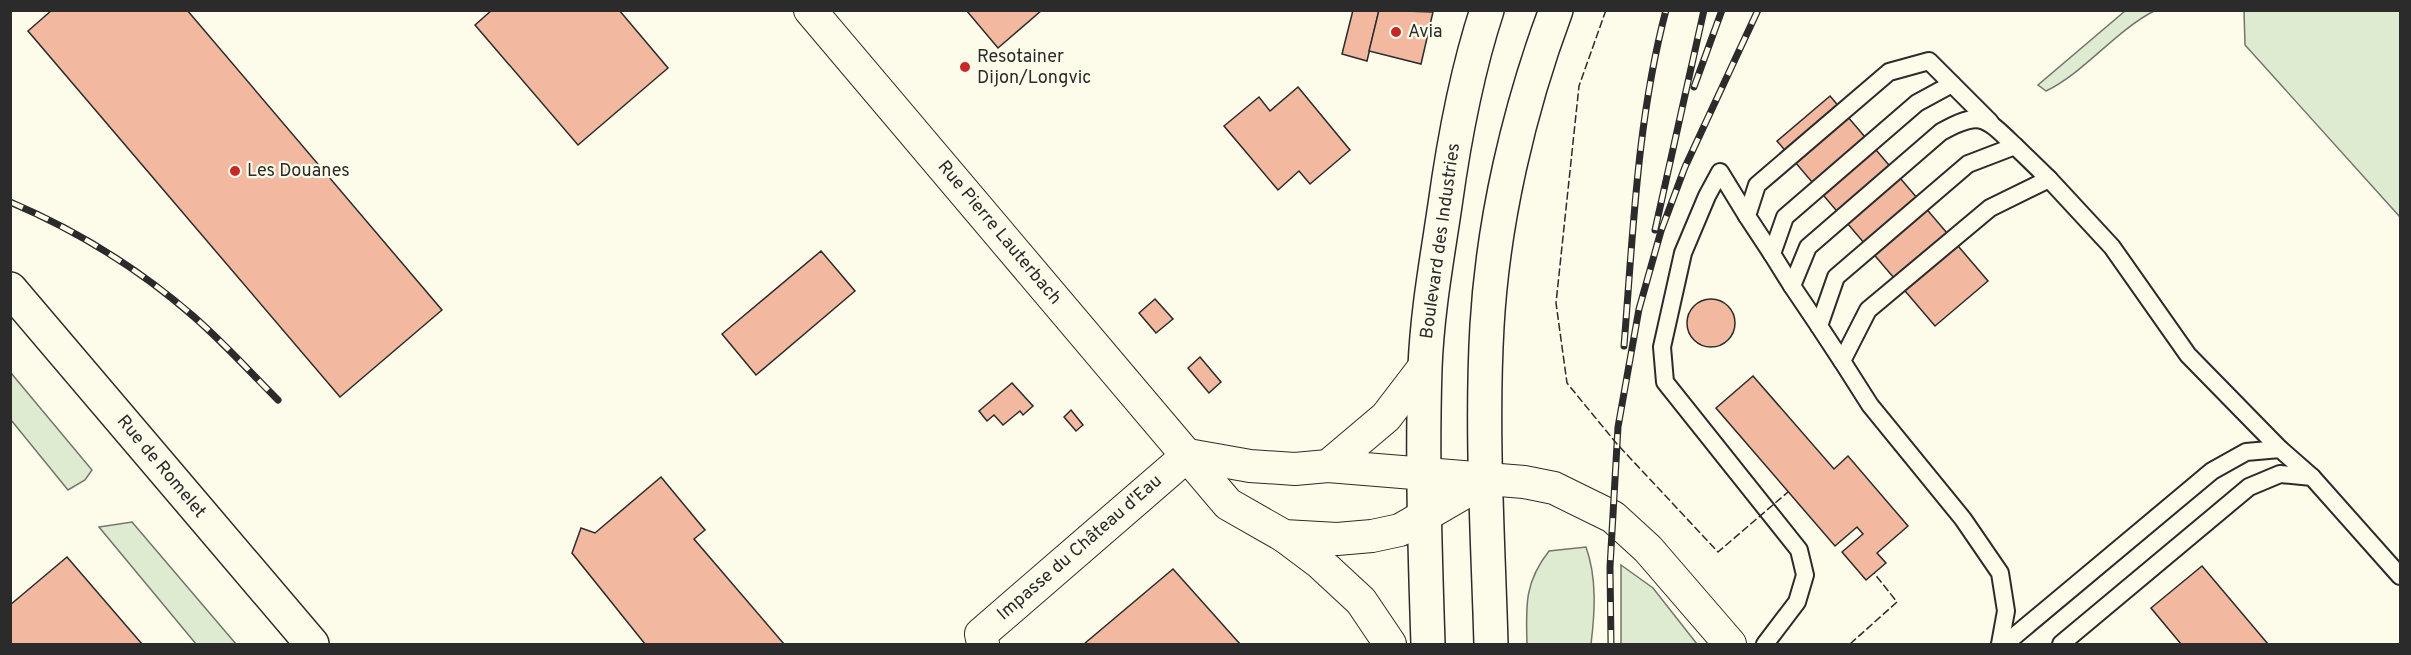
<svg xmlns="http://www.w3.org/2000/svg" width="2411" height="655" viewBox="0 0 2411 655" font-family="Overpass,sans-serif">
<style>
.green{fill:#deebd1;stroke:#74746e;stroke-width:1.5}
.building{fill:#f2b8a0;stroke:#2b2b2b;stroke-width:1.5}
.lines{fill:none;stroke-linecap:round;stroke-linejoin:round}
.service-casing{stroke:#2b2b2b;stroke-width:20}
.minor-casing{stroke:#2b2b2b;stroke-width:34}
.tertiary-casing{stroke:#2b2b2b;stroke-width:36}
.primary-casing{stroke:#2b2b2b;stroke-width:36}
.service{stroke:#fdfbea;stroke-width:16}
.minor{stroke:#fdfbea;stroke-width:32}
.tertiary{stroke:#fdfbea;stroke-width:33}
.primary{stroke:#fdfbea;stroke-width:33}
.rail-casing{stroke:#2b2b2b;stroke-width:7}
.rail{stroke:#fdfbea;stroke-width:4.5;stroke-dasharray:14;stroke-linecap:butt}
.fence{stroke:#2b2b2b;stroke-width:1.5;stroke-dasharray:8 3;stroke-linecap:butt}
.poi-dot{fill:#c62828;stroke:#fdfbea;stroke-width:2}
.labels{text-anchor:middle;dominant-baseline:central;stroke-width:4.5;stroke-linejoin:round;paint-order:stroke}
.poi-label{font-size:18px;fill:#2b2b2b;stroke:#fdfbea;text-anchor:start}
.street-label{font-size:18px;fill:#2b2b2b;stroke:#fdfbea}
</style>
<rect width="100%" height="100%" fill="#fdfbea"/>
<g class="green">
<path d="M 2125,11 L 2154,11 C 2114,32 2085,72 2046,91 L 2038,85 Z"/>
<polygon points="2244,11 2400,11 2400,217 2245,45"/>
<polygon points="11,373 92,470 85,480 68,490 11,420"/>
<polygon points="132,522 236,644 196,644 99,527"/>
<path d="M 1586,547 C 1597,578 1595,612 1591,644 L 1527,644 C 1526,606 1524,583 1549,551 Z"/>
<polygon points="1621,565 1653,588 1697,644 1621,644"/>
</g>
<g class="building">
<polygon points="52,10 187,10 442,310 340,397 28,31"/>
<polygon points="492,10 619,10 668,68 578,145 475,25"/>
<polygon points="966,10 1042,10 998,48"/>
<polygon points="1353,10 1379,10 1367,61 1342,54"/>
<polygon points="1379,10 1433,12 1421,64 1369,51"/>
<polygon points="1298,87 1350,150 1310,184 1299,171 1278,190 1224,126 1259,97 1270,111"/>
<polygon points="1830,96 1988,281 1935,326 1777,141"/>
<polygon points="821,251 855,291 756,375 722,334"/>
<polygon points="1155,299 1173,319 1156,333 1139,313"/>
<circle cx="1711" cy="323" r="24"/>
<polygon points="1200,357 1221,382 1209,393 1188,368"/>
<polygon points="1753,376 1834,469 1848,456 1908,526 1877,553 1886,563 1866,580 1842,552 1863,534 1857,527 1835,546 1716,408"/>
<polygon points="1012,383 1033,406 1023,415 1020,411 1003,425 994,415 987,421 979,411"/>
<polygon points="1071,410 1083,425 1076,431 1064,417"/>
<polygon points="661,477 705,530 694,539 784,644 645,644 572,553 581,528 595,533"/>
<polygon points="67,557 142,644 10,644 10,605"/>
<polygon points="2202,566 2268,644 2181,644 2151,608"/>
<polygon points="1173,569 1240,644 1084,644"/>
</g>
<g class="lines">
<g class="service-casing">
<g id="service">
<polyline points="1747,216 1720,172 1707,196 1683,253 1662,347 1665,382 1799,550 1805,575 1797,602 1765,644"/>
<polyline points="1772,254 1747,216 1757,185 1889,72 1929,61 1952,84"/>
<polyline points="1792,286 1772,254 1785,217 1917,103 1952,84 1990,122"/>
<path d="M 1819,326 L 1792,286 L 1808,247 L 1941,132 C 1980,110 1985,117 2015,146"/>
<polyline points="1842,361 1819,326 1836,277 1968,164 2015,146 2049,179"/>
<polyline points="2000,644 2006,611 2000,573 1963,519 1870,405 1842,361 1868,310 1990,208 2049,179 2112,247 2188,355 2280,449"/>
<polyline points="2005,644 2212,471 2246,452 2280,449 2312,477"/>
<polyline points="2061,644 2249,487 2280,474 2312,477 2400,576"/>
</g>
</g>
<g class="minor-casing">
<g id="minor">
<polyline points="810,10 1228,504 1284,536 1337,539 1372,536 1400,530 1486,480"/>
<polyline points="1188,455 1250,466 1295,469 1328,466 1386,417 1425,366"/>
<polyline points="1328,466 1524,482 1554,488 1613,517 1648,549 1730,644"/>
<polyline points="1284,536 1320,563 1361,601 1390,644"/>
<polyline points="983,644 981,634 1188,455"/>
</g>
</g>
<g class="tertiary-casing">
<polyline id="tertiary" points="10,289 312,644"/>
</g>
<g class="primary-casing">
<g id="primary">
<path d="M 1428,644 C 1425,552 1422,460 1425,368 C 1427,313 1437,259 1445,205 C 1454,140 1466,74 1487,10"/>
<path d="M 1491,644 C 1488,539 1481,431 1487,326 C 1493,221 1519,109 1556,10"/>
</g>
</g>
<use href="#service" class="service"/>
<use href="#minor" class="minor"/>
<use href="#tertiary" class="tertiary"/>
<use href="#primary" class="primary"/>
<g class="rail-casing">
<g id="rail">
<polyline points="1694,87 1722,10"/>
<path d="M 10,202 C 76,230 139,269 193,316 C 223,342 250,372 278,400"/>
<polyline points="1655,230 1704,10"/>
<path d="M 1624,346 C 1633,234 1637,120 1666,10"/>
<polyline points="1611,644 1610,567 1618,427 1639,309 1661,231 1685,167 1758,10"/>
</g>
</g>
<use href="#rail" class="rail"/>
<g class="fence">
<polyline points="1606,10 1579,86 1556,303 1567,383 1617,444 1718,552 1788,492"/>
<polyline points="1850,644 1897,602 1874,573"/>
</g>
</g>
<g class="poi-dot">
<circle cx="1396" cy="32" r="6"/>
<circle cx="965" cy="67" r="6"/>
<circle cx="235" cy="171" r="6"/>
</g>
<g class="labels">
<g class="poi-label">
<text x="1408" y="32">Avia</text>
<text x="977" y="57">Resotainer<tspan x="977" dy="21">Dijon/Longvic</tspan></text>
<text x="247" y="171">Les Douanes</text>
</g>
<g class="street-label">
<text transform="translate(999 233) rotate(50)">Rue Pierre Lauterbach</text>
<text transform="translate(1441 241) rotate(-82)">Boulevard des Industries</text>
<text transform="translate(161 467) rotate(50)">Rue de Romelet</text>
<text transform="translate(1080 548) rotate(-41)">Impasse du Château d'Eau</text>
</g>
</g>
<rect width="2411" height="655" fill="none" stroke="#2b2b2b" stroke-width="24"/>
</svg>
